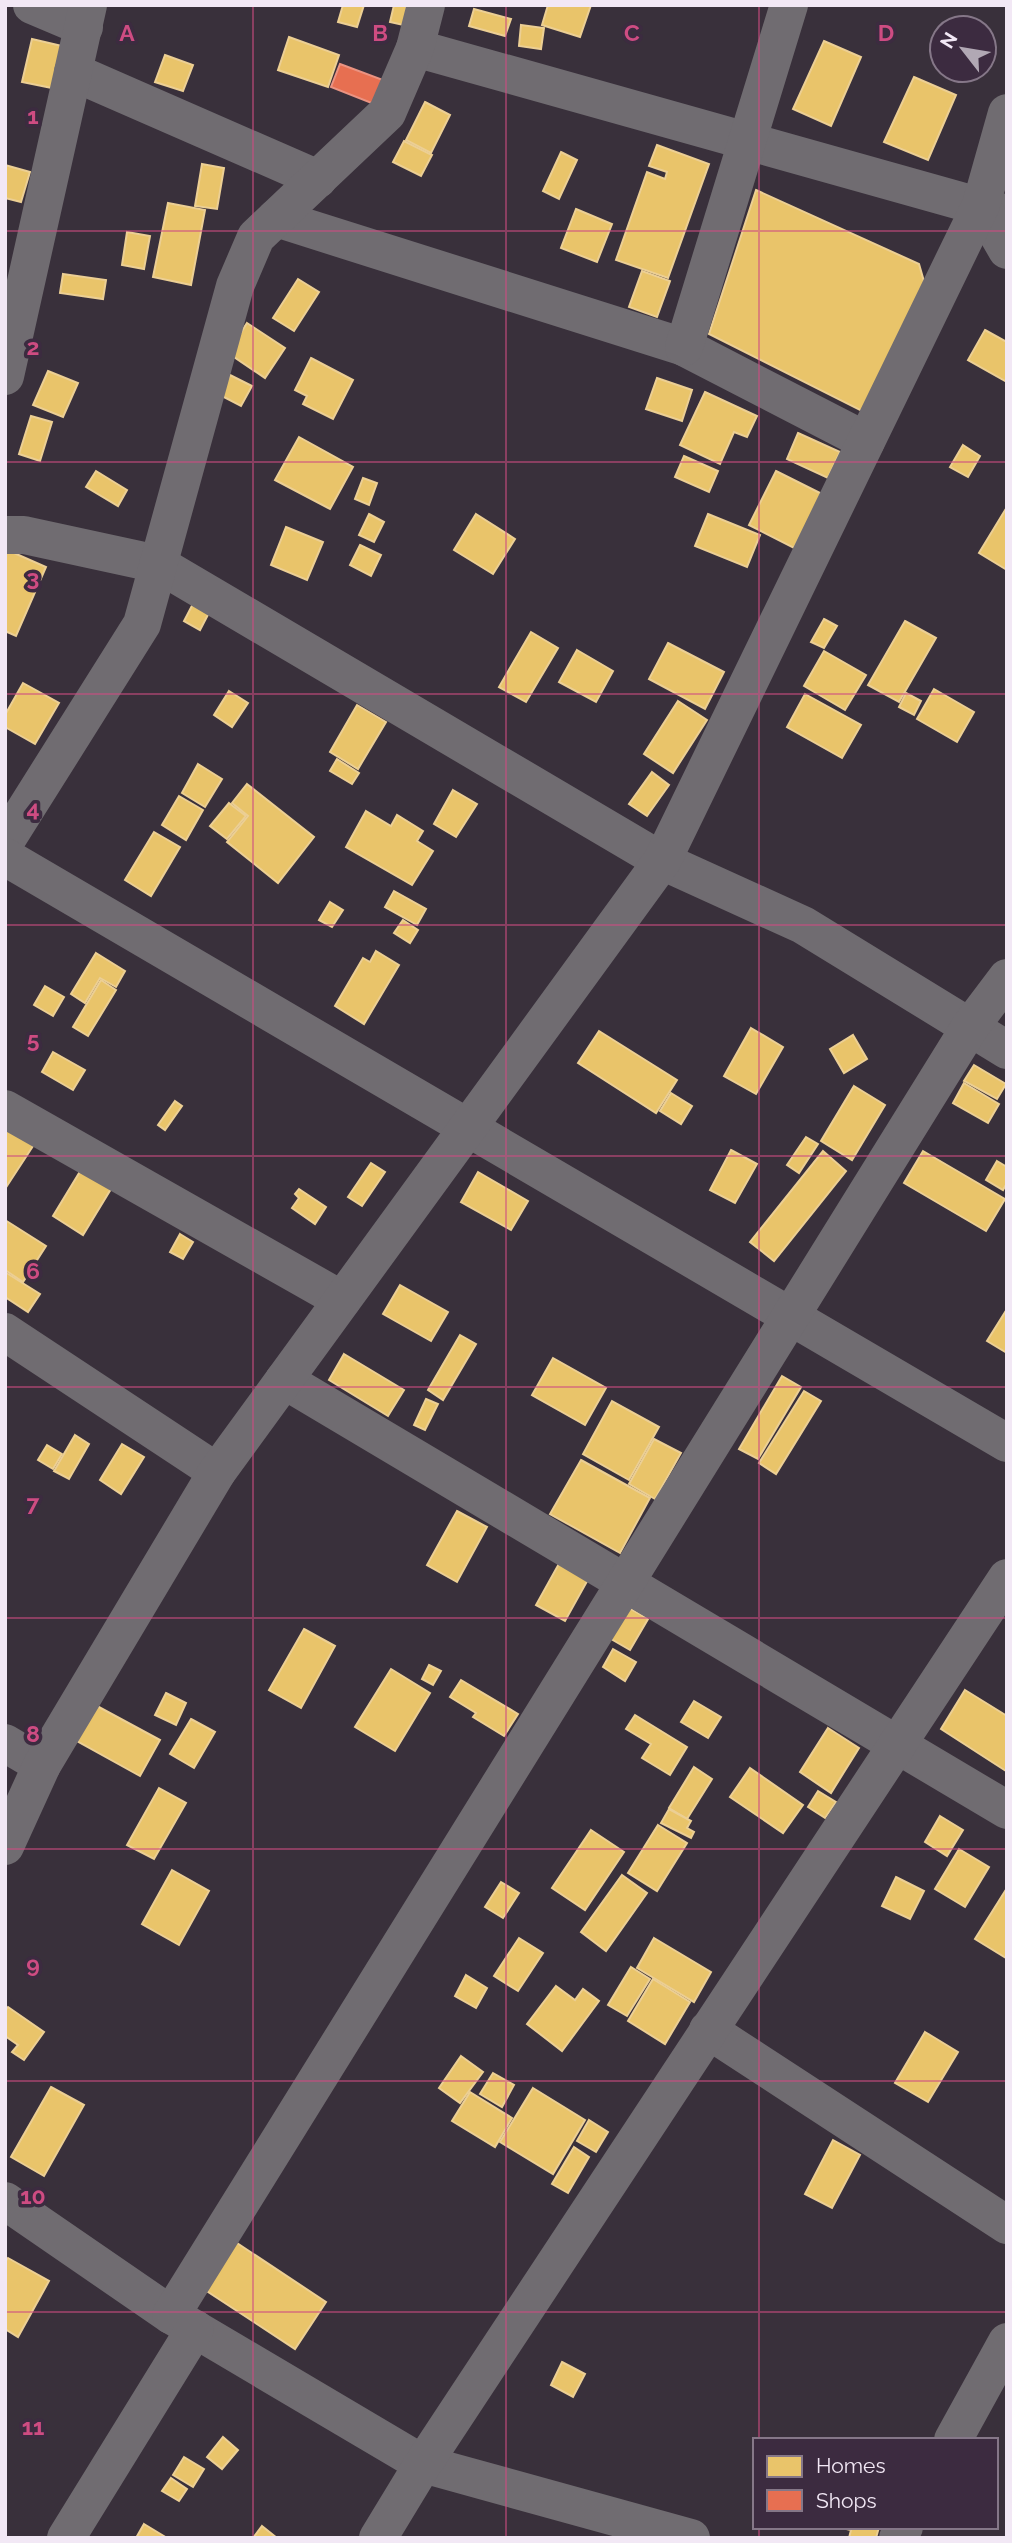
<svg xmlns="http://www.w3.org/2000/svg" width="1012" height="2543" viewBox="0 0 1012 2543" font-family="Raleway,sans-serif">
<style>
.homes{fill:#e9c46a;stroke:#eccf94;stroke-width:2}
.shops{fill:#e76f51;stroke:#ea9382;stroke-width:2}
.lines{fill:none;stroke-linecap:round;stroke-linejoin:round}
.street{stroke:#706c71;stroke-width:38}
.grid{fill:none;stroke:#ce4c82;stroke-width:2;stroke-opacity:0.55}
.grid-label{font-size:23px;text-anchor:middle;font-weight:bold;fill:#ce4c82;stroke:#3c2b40;stroke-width:7;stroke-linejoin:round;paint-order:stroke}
</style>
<rect width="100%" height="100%" fill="#39303b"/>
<g class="homes">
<polygon points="343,5 364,5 357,27 338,22"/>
<polygon points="394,5 406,5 408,26 390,22"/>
<polygon points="548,5 591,5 580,37 542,25"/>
<polygon points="474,9 511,19 505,36 469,26"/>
<polygon points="521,25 544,28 541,49 519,46"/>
<polygon points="289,37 339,55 328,87 278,70"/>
<polygon points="32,39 62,46 52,88 22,82"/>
<polygon points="824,41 861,57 831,126 793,109"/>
<polygon points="165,55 193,65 183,91 155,82"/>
<polygon points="914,77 956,95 928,160 884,142"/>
<polygon points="425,102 450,115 431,153 406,140"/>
<polygon points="404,141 432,155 421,176 393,162"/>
<polygon points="657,145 709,164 668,278 616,260 647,172 665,179 667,172 649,166"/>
<polygon points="561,152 577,160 559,199 543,191"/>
<polygon points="202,164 224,168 217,209 195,206"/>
<polygon points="5,165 30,172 21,202 5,198"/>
<polygon points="756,190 919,264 929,299 868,414 709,334"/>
<polygon points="168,203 205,210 191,285 153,277"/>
<polygon points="576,209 612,224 597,262 561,248"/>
<polygon points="127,232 150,236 144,269 122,265"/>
<polygon points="642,271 670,281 657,317 629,307"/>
<polygon points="63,274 106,280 103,299 60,293"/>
<polygon points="298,279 319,292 294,331 273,318"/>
<polygon points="247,323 285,348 265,378 228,353"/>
<polygon points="985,330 1007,342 1007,382 968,360"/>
<polygon points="311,358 353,380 333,419 303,404 307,396 295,390"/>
<polygon points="48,371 78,383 63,417 33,405"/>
<polygon points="230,375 252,386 241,406 220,395"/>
<polygon points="657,378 692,390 682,421 646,409"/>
<polygon points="705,392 757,416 747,437 734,432 720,464 680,445"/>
<polygon points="31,416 52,422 40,461 19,454"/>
<polygon points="798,433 840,452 828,478 787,459"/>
<polygon points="299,437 353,467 330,509 275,480"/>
<polygon points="963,445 980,456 968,477 950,467"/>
<polygon points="684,456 718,471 709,492 675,477"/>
<polygon points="96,471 127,490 118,506 86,487"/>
<polygon points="776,471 822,494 794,548 749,525"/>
<polygon points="363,478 377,483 369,505 355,499"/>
<polygon points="1007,507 1007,570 979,553"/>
<polygon points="369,514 384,522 374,542 359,535"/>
<polygon points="476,514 515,539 493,574 454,550"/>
<polygon points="708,514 760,535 747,567 695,546"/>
<polygon points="286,527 323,542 307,580 271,565"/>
<polygon points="360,545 381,555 371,576 350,565"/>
<polygon points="5,549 46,567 16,636 5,631"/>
<polygon points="195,600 211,609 200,630 184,621"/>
<polygon points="824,619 837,626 824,648 811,642"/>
<polygon points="905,621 936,638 899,702 868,685"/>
<polygon points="531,632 558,648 526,702 499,687"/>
<polygon points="668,643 724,672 705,709 649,679"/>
<polygon points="577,650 613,671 596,702 559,682"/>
<polygon points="824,651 866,675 845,710 804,686"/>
<polygon points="23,683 59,703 35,744 5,727 5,715"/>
<polygon points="934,689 974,712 957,742 917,719"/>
<polygon points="229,691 248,703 232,727 214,715"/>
<polygon points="906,693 921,701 914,715 899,707"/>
<polygon points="805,694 861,725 842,758 787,727"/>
<polygon points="678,701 707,720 673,773 644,754"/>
<polygon points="357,705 386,722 358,769 330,752"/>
<polygon points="337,759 359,773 352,784 330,771"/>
<polygon points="198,764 222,779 205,807 182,793"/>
<polygon points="652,772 669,785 647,816 629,804"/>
<polygon points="247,784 314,837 278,883 227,842 248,816 232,803"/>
<polygon points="453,790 477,804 456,837 434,824"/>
<polygon points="179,796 203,810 186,840 162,825"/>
<polygon points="229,803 246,816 227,839 210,826"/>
<polygon points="366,811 391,826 397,815 423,831 417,841 433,851 412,885 346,847"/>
<polygon points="154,832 180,847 151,896 125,880"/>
<polygon points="394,891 426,909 417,925 385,907"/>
<polygon points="330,902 343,910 332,927 319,920"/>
<polygon points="403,920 418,930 410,943 394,933"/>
<polygon points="376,951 399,965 364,1024 335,1006 363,958 370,962"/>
<polygon points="96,953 125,971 116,987 100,978 85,1003 71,994"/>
<polygon points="101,980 116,990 88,1036 73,1027"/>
<polygon points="45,986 64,997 53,1016 34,1005"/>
<polygon points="751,1028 783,1047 756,1094 724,1076"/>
<polygon points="599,1031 677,1080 656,1113 578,1063"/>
<polygon points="853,1035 867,1059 844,1073 830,1049"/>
<polygon points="53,1052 85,1070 73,1090 42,1072"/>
<polygon points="974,1065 1006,1084 997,1099 964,1081"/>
<polygon points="964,1083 999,1104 988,1123 953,1103"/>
<polygon points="854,1086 885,1105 852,1160 821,1141"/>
<polygon points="671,1093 692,1106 681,1124 660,1111"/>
<polygon points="175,1101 182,1106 165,1130 158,1125"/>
<polygon points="5,1124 37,1140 5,1189"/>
<polygon points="806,1137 818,1144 799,1173 787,1165"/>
<polygon points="731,1150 757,1164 735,1203 710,1190"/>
<polygon points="823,1151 846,1171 774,1261 750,1242"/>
<polygon points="923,1151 1005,1199 986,1231 904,1183"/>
<polygon points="997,1161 1007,1167 1007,1183 1003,1190 986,1180"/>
<polygon points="371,1163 385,1172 362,1206 348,1197"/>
<polygon points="84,1165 114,1184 83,1235 53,1216"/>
<polygon points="478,1172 528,1201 511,1230 461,1202"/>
<polygon points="299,1189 326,1207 315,1224 292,1208 299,1198 295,1194"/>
<polygon points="5,1220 46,1246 23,1282 5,1270"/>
<polygon points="180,1234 193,1242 183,1259 170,1252"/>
<polygon points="5,1272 40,1294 28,1312 5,1297"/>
<polygon points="400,1285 448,1312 431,1341 383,1314"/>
<polygon points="1007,1309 1007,1353 987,1341"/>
<polygon points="460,1335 476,1344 443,1400 428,1390"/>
<polygon points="344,1354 404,1390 388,1416 329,1380"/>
<polygon points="553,1358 606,1388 585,1425 532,1395"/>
<polygon points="782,1376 801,1387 758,1459 739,1449"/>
<polygon points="804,1391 821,1401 776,1474 759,1463"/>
<polygon points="426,1399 438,1404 425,1430 414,1425"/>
<polygon points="612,1401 659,1427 629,1480 583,1454"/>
<polygon points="75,1435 89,1444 69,1479 54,1471"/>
<polygon points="654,1439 681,1453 655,1499 629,1484"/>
<polygon points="122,1444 144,1457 121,1494 100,1480"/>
<polygon points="47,1445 62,1454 53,1469 38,1460"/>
<polygon points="581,1460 650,1498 620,1553 550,1514"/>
<polygon points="457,1511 487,1527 457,1582 427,1565"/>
<polygon points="561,1560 590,1576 565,1621 536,1605"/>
<polygon points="629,1608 648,1619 630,1650 611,1639"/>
<polygon points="304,1629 335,1646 301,1708 269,1690"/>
<polygon points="613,1649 636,1662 625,1681 603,1667"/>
<polygon points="429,1665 441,1671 433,1685 422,1679"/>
<polygon points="391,1669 430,1693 395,1751 355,1727"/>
<polygon points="461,1680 518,1714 504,1736 473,1717 476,1713 450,1697"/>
<polygon points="965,1690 1007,1716 1006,1771 941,1729"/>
<polygon points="166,1693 186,1703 176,1725 155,1715"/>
<polygon points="694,1701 721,1717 708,1738 681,1722"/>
<polygon points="97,1706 160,1740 140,1776 77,1741"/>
<polygon points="635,1715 687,1747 670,1775 642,1758 651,1744 626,1729"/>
<polygon points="191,1719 215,1732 194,1768 170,1754"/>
<polygon points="828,1728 859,1748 831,1793 800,1772"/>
<polygon points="694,1767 712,1779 687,1819 669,1808"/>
<polygon points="750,1768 803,1805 783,1833 730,1797"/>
<polygon points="159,1788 186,1803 154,1859 127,1845"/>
<polygon points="818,1791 836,1802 825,1818 808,1807"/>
<polygon points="669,1809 691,1821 687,1828 694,1832 691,1838 661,1823"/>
<polygon points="940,1816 963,1830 947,1856 925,1842"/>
<polygon points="658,1825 687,1843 657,1891 628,1873"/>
<polygon points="591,1830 624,1852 585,1910 552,1888"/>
<polygon points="959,1849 989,1867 965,1907 935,1889"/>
<polygon points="172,1870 209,1891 179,1945 142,1924"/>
<polygon points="622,1875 647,1893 606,1951 581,1932"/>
<polygon points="896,1877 924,1891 910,1919 882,1906"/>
<polygon points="501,1882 519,1893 503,1918 485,1907"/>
<polygon points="1007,1888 1007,1957 1006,1958 975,1939"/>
<polygon points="519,1938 543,1953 518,1991 494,1976"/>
<polygon points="654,1938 711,1972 694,2002 637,1968"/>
<polygon points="631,1967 650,1979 627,2016 608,2005"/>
<polygon points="466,1975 487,1988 476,2008 455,1996"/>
<polygon points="653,1979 690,2002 665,2044 628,2021"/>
<polygon points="556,1986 575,2000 583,1989 599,2001 562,2051 527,2024"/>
<polygon points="8,2007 44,2032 24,2060 12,2052 18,2045 5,2036 5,2011"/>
<polygon points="925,2032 958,2052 928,2102 895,2083"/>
<polygon points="461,2056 483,2072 460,2103 439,2088"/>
<polygon points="493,2073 514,2085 502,2107 480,2094"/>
<polygon points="51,2087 84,2105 44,2176 11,2157"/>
<polygon points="533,2088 585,2120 553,2174 500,2142"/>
<polygon points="470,2092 512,2118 495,2147 452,2121"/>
<polygon points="589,2120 608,2132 596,2152 577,2141"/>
<polygon points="833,2140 860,2155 832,2208 805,2194"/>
<polygon points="574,2147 589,2157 568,2193 552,2184"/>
<polygon points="234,2241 326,2302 295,2349 202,2288"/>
<polygon points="8,2258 49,2281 18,2337 5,2329 5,2262"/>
<polygon points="562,2362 585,2374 573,2397 551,2385"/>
<polygon points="223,2437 238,2450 222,2469 207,2457"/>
<polygon points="184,2457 204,2469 193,2487 173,2475"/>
<polygon points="171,2478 187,2489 179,2501 162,2491"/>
<polygon points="144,2524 167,2538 136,2538"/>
<polygon points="262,2526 277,2538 253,2538"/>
<polygon points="837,2527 879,2527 876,2538 849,2538 851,2530"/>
</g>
<polygon class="shops" points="340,64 383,80 374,104 331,87"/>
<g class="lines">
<g class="street">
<polyline points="32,5 84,27"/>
<polyline points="415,48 1007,214"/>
<polyline points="73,72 318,179"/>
<polyline points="981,205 1007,250"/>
<polyline points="276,218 684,347 866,441"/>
<polyline points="684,347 789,5"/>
<polyline points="5,376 88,5"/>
<polyline points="5,535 24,535 158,564 662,861 803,925 1007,1050"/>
<polyline points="5,842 142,624 235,286 256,237 387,113 415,48 426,5"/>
<polyline points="5,857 1007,1443"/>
<polyline points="5,1109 342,1300"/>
<polyline points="5,1332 217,1472"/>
<polyline points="284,1380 1007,1810"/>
<polyline points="5,1743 42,1765"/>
<polyline points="5,1846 42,1765 217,1472 662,861 981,205 1007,113"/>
<polyline points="708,2030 1007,2225"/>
<polyline points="5,2201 171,2315 423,2464 691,2538"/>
<polyline points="171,2315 970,1027 1007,978"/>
<polyline points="953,2440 1007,2342"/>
<polyline points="66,2538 195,2329"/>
<polyline points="378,2538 423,2464 1007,1578"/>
<polyline points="898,2538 904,2527"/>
</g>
</g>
<path class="grid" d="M 253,5 L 253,2538M 506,5 L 506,2538M 759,5 L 759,2440M 5,231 L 1007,231M 5,462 L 1007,462M 5,694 L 1007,694M 5,925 L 1007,925M 5,1156 L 1007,1156M 5,1387 L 1007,1387M 5,1618 L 1007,1618M 5,1849 L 1007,1849M 5,2081 L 1007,2081M 5,2312 L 1007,2312M 759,2527 L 759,2538"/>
<g class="grid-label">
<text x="127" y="41">A</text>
<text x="380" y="41">B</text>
<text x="632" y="41">C</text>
<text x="886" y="41">D</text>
<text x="33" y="124">1</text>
<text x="33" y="355">2</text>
<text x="33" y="586">3</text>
<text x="33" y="817">4</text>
<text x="33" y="1048">5</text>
<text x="33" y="1279">6</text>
<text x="33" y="1511">7</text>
<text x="33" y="1742">8</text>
<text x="33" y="1973">9</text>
<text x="33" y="2204">10</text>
<text x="33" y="2435">11</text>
</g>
<rect width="1012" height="2543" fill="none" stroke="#f2e8f5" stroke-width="14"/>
<rect x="753" y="2438" width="245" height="91" fill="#3c2b40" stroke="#857788" stroke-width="2"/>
<rect x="767" y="2456" width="35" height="21" fill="#e9c46a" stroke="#857788" stroke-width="2"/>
<text x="816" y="2473" font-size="21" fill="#f2e8f5">Homes</text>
<rect x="767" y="2490" width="35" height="21" fill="#e76f51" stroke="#857788" stroke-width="2"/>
<text x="816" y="2508" font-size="21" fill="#f2e8f5">Shops</text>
<g transform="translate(963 49) rotate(301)"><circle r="33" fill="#3c2b40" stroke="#857788" stroke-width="2"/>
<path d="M0-5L12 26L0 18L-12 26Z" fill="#b1a8b4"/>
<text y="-10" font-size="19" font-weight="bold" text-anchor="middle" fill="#f2e8f5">N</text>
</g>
</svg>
